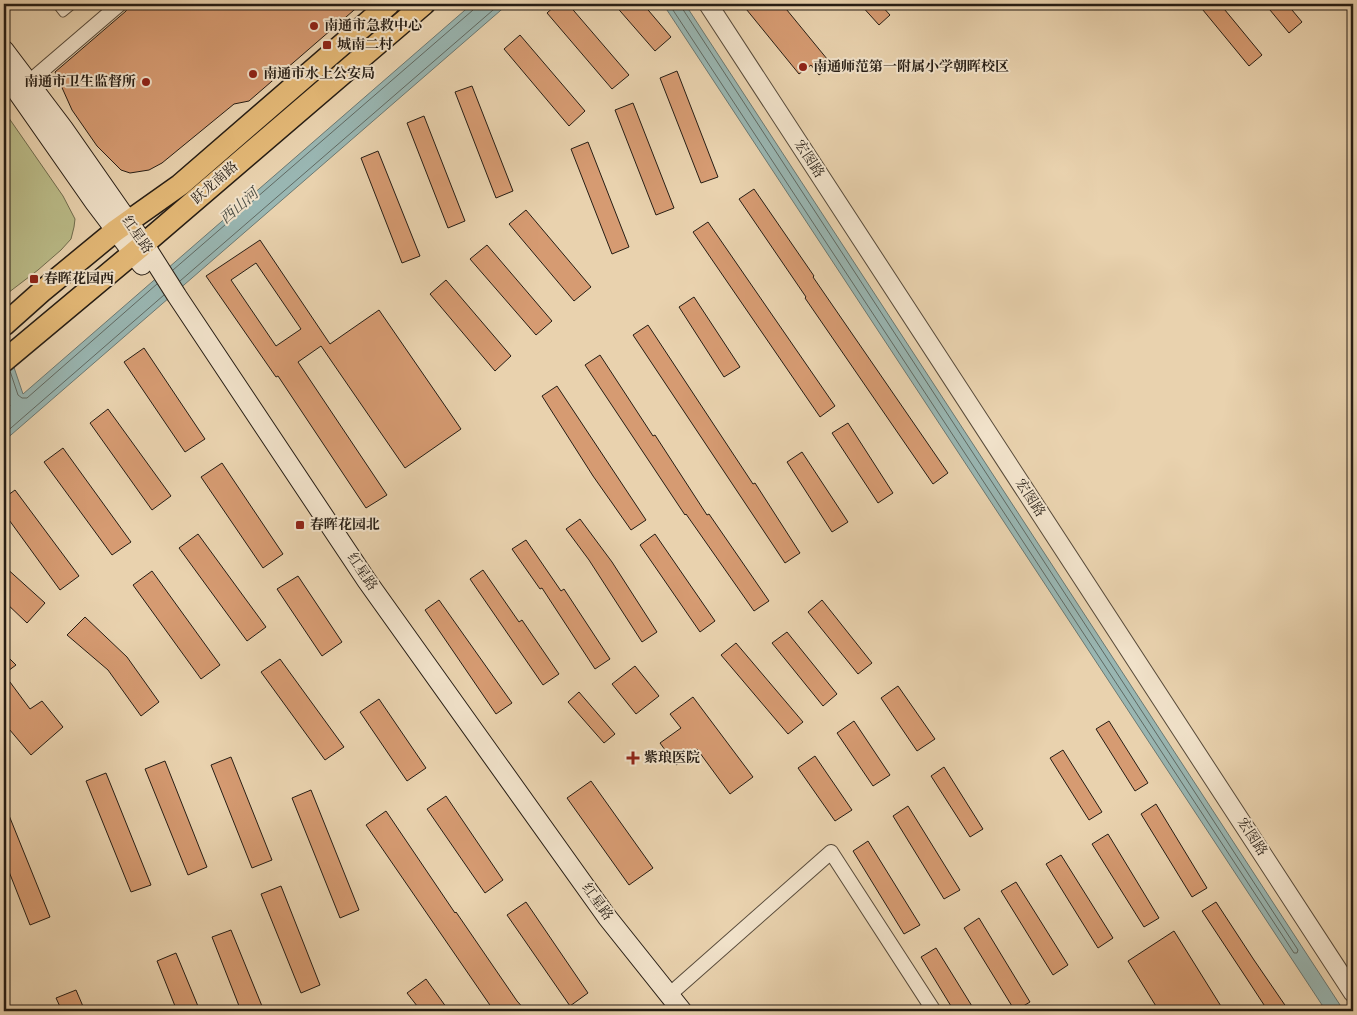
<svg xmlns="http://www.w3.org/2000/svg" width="1357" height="1015" viewBox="0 0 1357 1015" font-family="'Old Standard TT','Noto Serif SC',serif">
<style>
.green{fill:#babb88;stroke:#706c4e}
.water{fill:#99b6b2;stroke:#6b7973}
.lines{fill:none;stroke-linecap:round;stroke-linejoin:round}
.shore{stroke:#606a63;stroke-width:1}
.building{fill:#d69b72;stroke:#261d14;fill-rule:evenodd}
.service-casing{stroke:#574a3a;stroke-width:9}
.minor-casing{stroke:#574a3a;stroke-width:16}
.tertiary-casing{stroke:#574a3a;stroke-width:20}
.secondary-casing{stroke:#261d14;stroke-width:21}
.primary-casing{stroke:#261d14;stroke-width:24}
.service{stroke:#f1e2ca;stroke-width:7}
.minor{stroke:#f1e2ca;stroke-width:14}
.tertiary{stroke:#f1e2ca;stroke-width:18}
.secondary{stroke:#f1e2ca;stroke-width:19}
.primary{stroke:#e4b977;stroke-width:21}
.poi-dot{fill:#8f2418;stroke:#f1e2ca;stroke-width:2}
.labels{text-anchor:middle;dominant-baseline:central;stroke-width:4;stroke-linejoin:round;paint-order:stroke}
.poi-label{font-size:14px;font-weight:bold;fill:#261d14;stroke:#f1e2ca;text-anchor:start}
.street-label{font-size:14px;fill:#261d14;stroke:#f1e2ca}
.water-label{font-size:15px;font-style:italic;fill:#484b43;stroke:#f1e2ca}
</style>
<rect width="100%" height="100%" fill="#e9d2ae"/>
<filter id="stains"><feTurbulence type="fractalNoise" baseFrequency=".004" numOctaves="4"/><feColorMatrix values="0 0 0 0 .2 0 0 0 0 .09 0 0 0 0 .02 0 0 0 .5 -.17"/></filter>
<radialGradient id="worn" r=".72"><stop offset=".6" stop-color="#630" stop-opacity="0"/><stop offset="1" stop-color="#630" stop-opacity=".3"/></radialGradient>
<polygon class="green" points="4,111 63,196 75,219 74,227 71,239 61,250 38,270 4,296"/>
<g class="water">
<polygon points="472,4 508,4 4,441 4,411 10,406 4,389 4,338 23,394"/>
<polygon points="663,4 685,4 1344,1011 1326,1011"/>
</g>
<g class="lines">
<g class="shore">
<polyline points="669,4 1294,953 1297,953 1298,950 682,8 681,4"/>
<polyline points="173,270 473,10 475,4"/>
<polyline points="180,281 500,4"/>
<polyline points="10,371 18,395 22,398 27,398 157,284"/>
<polyline points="4,434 164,295"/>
</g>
</g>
<g class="building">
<polygon points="129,4 361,4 249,101 234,104 162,163 149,170 130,173 121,170 97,146 72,110 55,72 126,11"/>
<polygon points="557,4 568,4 629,75 612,89 547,13"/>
<polygon points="614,4 643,4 671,37 655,51"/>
<polygon points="742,4 782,4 832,65 819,75 811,65 799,74"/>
<polygon points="860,4 880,4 890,15 879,25"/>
<polygon points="1198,4 1220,4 1262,55 1249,66"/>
<polygon points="1265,4 1287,4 1302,22 1289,33"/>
<polygon points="520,35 585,111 569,126 504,49"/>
<polygon points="677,71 718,177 701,183 660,78"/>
<polygon points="472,86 513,191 496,198 455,92"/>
<polygon points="633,103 674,208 656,215 615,110"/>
<polygon points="424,116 465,221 448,228 407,123"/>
<polygon points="588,142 629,247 612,254 571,149"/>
<polygon points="378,151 420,256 402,263 361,158"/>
<polygon points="754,189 814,276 813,277 948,473 933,484 805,298 806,297 739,199"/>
<polygon points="526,210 591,287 574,301 509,224"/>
<polygon points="708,222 835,406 820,417 693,232"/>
<path d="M 260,240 L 330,344 L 379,310 L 461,429 L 405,468 L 321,346 L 298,362 L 387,495 L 366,508 L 278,376 L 276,377 L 206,276 ZM 256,263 L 301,329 L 276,346 L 231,280 Z"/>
<polygon points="487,245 552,321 536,335 470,259"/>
<polygon points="446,280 511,356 495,371 430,294"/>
<polygon points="694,297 740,367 724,377 679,307"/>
<polygon points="648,325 753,484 755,483 800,553 785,563 633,335"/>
<polygon points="144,348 205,439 185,452 124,362"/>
<polygon points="600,355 653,436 655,435 707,515 709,514 769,601 754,611 686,514 685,515 585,365"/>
<polygon points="557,386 646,520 631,530 593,476 542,396"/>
<polygon points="108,409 171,496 152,510 90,423"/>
<polygon points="848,423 893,493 878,503 832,433"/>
<polygon points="63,448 131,542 112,555 44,462"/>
<polygon points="802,452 848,522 832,532 787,462"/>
<polygon points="222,463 283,554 263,568 201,477"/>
<polygon points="15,490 79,576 60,590 4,513 4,498"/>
<polygon points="580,519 612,562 657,632 642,642 589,560 566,529"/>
<polygon points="198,534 266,627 247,641 179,548"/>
<polygon points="655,534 715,621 700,632 640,545"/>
<polygon points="526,540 561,591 564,589 610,659 595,669 542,588 540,589 512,549"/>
<polygon points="4,566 45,603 27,623 4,601"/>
<polygon points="483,570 519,622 522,620 559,674 543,685 470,579"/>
<polygon points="152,571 220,665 201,679 133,585"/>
<polygon points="298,576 342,642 322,656 277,589"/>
<polygon points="439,600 512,703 496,714 425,610"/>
<polygon points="822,600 872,663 858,674 808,612"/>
<polygon points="85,617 127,657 159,702 141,716 108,670 67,635"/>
<polygon points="787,632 837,694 823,706 772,643"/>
<polygon points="736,643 803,722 788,734 721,655"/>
<polygon points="4,653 16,665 4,674"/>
<polygon points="280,659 344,747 325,760 261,672"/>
<polygon points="635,666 659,696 636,714 612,684"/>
<polygon points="4,674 30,709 42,701 63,727 31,755 4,723"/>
<polygon points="898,686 935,739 917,751 881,698"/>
<polygon points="579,692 615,734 604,743 568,702"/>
<polygon points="693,697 753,777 730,794 697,749 676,765 660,743 681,728 670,714"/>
<polygon points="379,699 426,768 407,781 360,712"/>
<polygon points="854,721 890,775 873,786 837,733"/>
<polygon points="1109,721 1148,783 1135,791 1096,729"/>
<polygon points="1063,750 1102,812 1089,820 1050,758"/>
<polygon points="815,756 852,810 835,821 798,768"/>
<polygon points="231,757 272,860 252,868 211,765"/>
<polygon points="165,761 207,867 188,875 145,769"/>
<polygon points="944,767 983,829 970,837 931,776"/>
<polygon points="106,773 151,885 131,892 86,781"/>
<polygon points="591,781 653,868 629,885 567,798"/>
<polygon points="311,790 359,910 340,918 292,798"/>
<polygon points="446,796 503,880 485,893 427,809"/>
<polygon points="4,803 50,917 30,925 4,859"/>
<polygon points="1156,804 1207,888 1192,897 1141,814"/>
<polygon points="908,806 960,890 944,899 893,816"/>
<polygon points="386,811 455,913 456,912 517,1001 526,1011 494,1011 366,825"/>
<polygon points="1108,834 1159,918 1144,927 1092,844"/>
<polygon points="868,841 920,925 904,934 853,851"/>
<polygon points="1061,855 1113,938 1098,948 1046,864"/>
<polygon points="1016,882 1068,965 1053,975 1001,891"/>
<polygon points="281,886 320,985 301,993 261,894"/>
<polygon points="526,902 588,993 570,1006 507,915"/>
<polygon points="1216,902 1254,960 1289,1011 1268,1011 1249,982 1202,911"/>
<polygon points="979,918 1030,1002 1015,1011 964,928"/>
<polygon points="231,930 264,1011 241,1011 212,937"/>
<polygon points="1174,931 1224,1011 1159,1011 1128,961"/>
<polygon points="936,948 975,1011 954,1011 921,957"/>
<polygon points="176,953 200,1011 177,1011 157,961"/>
<polygon points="426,979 449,1011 421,1011 407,993"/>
<polygon points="76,990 85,1011 62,1011 56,998"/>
</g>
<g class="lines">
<g class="service-casing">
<polyline id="service" points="56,4 63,13 74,4"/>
</g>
<g class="minor-casing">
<g id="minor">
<polyline points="22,88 120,4"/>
<polyline points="669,995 831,852 934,1011"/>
</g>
</g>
<g class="tertiary-casing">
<polyline id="tertiary" points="708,4 1353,993"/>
</g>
<g class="secondary-casing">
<g id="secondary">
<polyline points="4,50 63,128 144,244 177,296 367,581 607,917 682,1011"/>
<polyline points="4,73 95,203 142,265"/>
</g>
</g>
<g class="primary-casing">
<g id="primary">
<polyline points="4,325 41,292 115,231 180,185 389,4"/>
<polyline points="4,361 144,244 424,4"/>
</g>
</g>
<use href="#service" class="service"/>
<use href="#minor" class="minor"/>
<use href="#tertiary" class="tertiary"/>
<use href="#secondary" class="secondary"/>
<use href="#primary" class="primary"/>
</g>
<g class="poi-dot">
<circle cx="314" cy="26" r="5"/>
<rect x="322" y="40" width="10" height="10" rx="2.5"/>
<circle cx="803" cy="67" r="5"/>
<circle cx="253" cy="74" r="5"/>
<circle cx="146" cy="82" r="5"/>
<rect x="29" y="274" width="10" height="10" rx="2.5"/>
<rect x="295" y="520" width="10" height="10" rx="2.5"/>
<path d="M630.5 750.5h5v5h5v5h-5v5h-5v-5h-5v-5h5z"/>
</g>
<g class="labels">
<g class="poi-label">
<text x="324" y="26">南通市急救中心</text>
<text x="337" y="45">城南二村</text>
<text x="813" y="67">南通师范第一附属小学朝晖校区</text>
<text x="263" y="74">南通市水上公安局</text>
<text x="136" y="82" text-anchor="end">南通市卫生监督所</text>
<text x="44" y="279">春晖花园西</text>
<text x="310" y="525">春晖花园北</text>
<text x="644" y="758">紫琅医院</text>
</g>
<g class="street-label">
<text transform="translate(809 159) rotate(57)">宏图路</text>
<text transform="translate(215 183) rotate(-41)">跃龙南路</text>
<text transform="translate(137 235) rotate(55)">红星路</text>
<text transform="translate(1030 498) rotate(57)">宏图路</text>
<text transform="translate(362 572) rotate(56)">红星路</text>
<text transform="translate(1252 837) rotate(57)">宏图路</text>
<text transform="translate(597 902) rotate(54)">红星路</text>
</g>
<g class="water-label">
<text transform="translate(240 207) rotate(-41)">西山河</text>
</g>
</g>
<rect width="1357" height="1015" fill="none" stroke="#e9d2ae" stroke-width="20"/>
<rect x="5" y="5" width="1347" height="1005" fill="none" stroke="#261d14" stroke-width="2.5"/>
<rect x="10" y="10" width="1337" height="995" fill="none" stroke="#261d14"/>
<rect width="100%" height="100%" filter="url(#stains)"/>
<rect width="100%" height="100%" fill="url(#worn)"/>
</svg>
